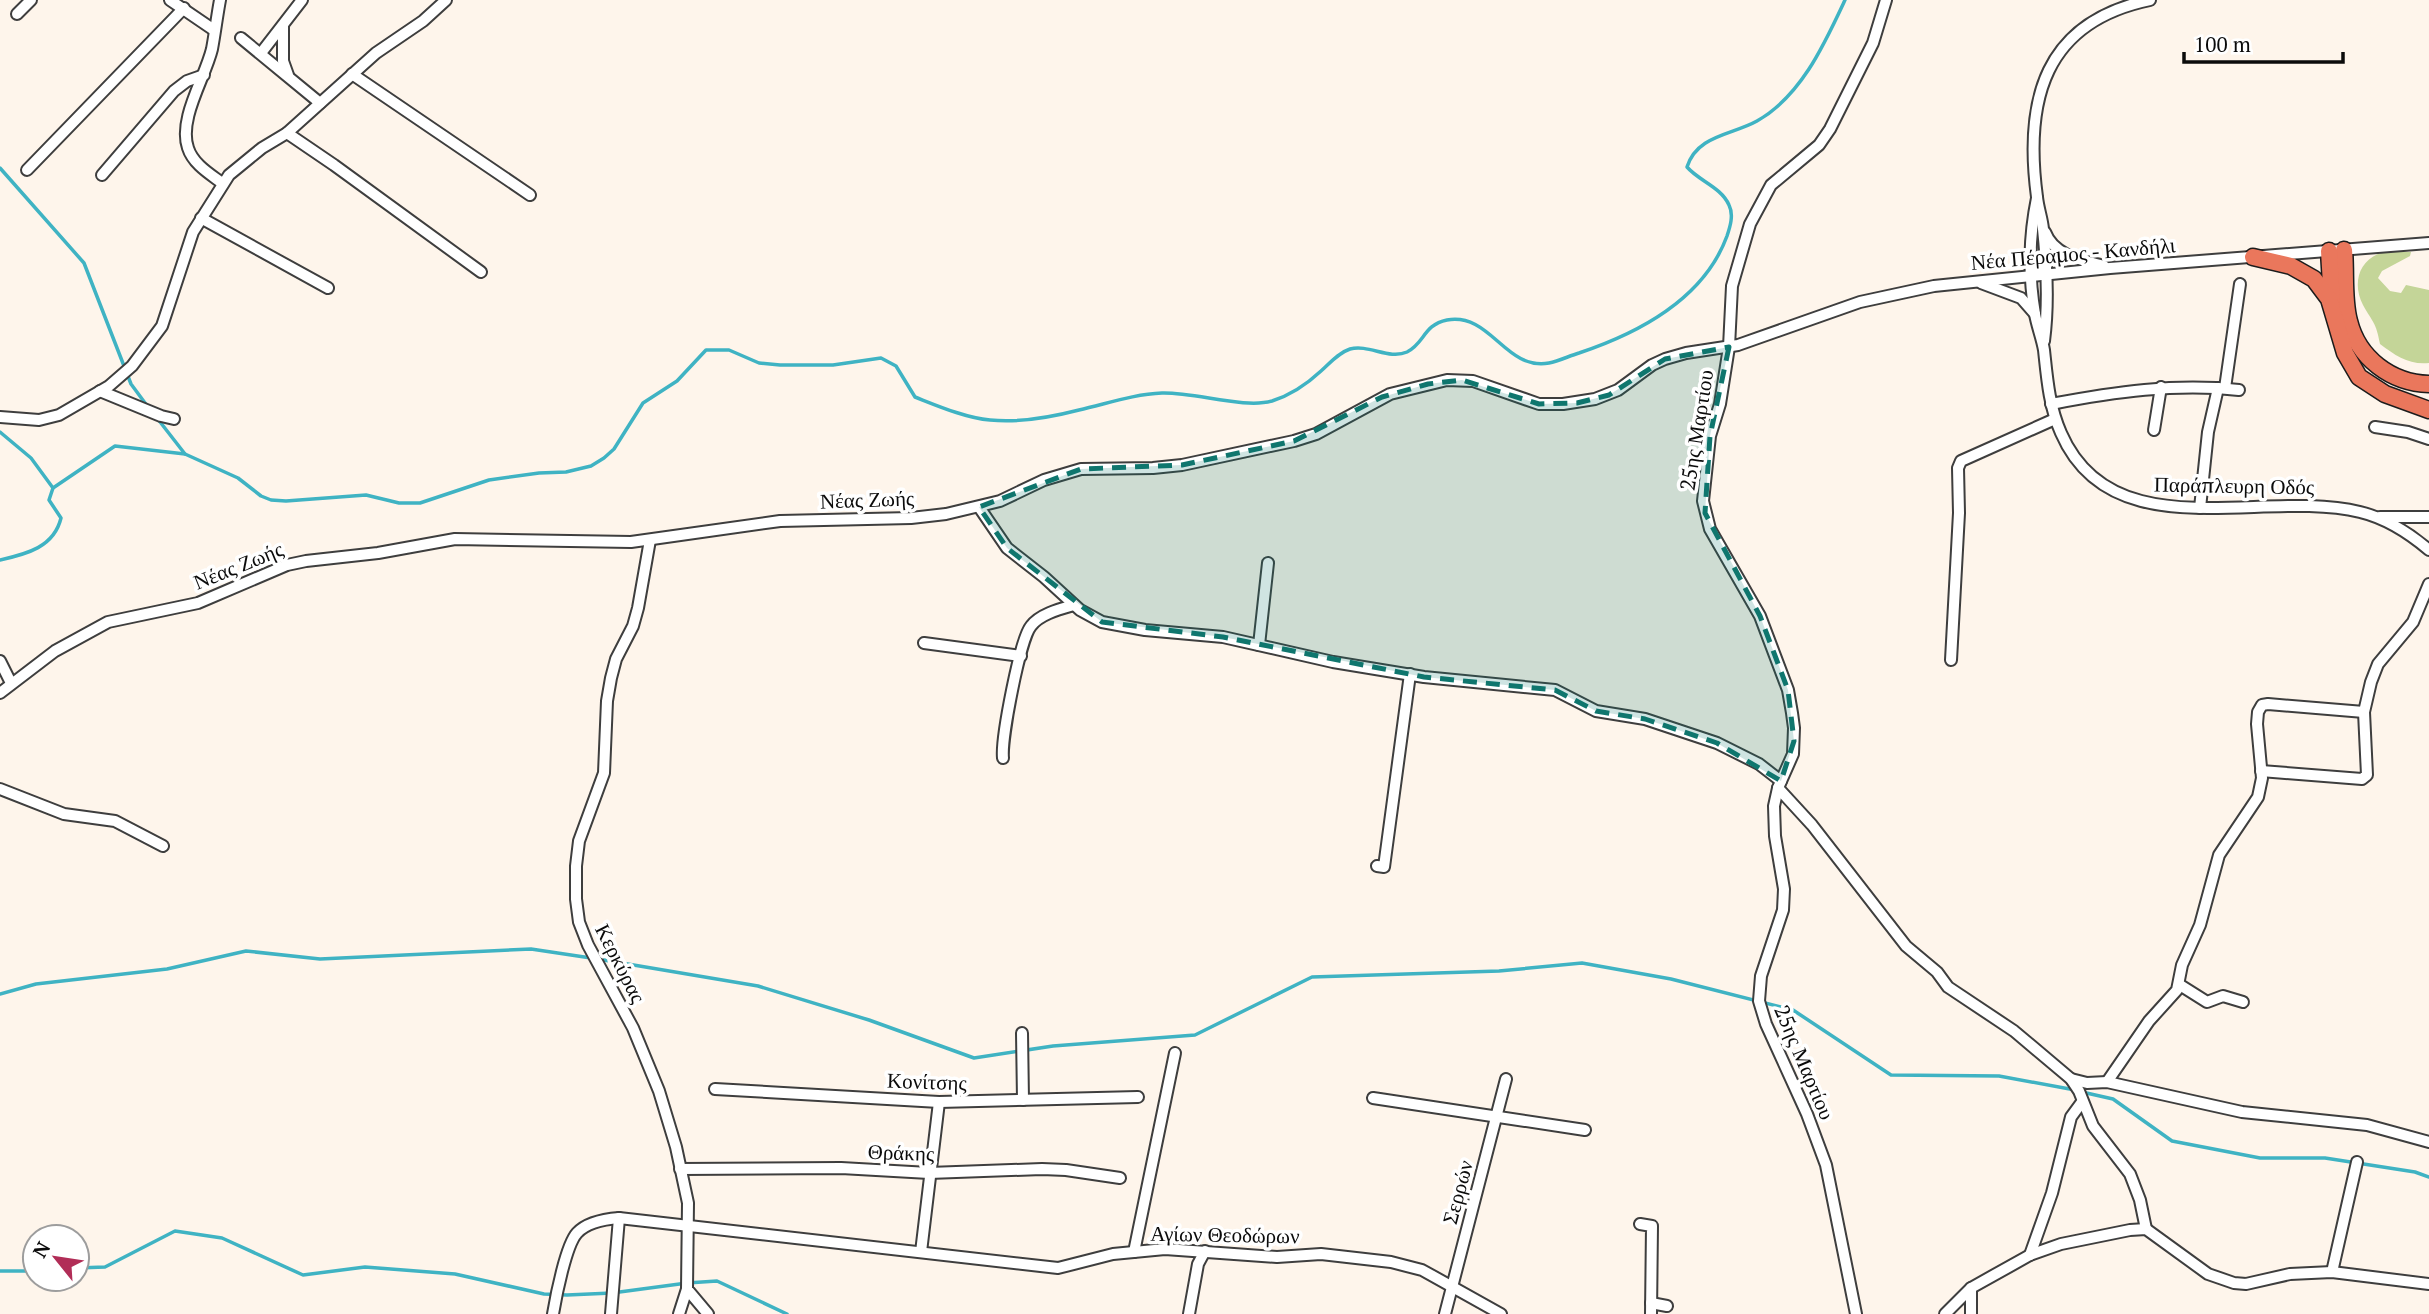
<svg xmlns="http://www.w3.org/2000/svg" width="2429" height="1314" viewBox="0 0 2429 1314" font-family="'PT Serif',serif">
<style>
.forest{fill:#c4d598}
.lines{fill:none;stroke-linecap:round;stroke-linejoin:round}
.stream{stroke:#3fb3c3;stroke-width:3.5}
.minor-casing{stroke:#3e3e3e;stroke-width:14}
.highway-casing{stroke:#1c1c1c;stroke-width:19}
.minor{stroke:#fff;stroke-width:10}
.highway{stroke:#ea775c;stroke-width:16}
.marked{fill:#0f766e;fill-opacity:0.2;stroke:#0f766e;stroke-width:5;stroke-dasharray:14 9;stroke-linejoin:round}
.labels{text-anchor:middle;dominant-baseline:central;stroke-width:7;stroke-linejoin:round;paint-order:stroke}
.street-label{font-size:21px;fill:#0b0b0b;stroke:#fff}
</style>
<rect width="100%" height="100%" fill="#fef5eb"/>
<path class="forest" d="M 2411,252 L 2410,256 L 2382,271 L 2378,278 L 2390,291 L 2401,293 L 2406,285 L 2429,290 L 2429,363 C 2409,365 2396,356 2380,344 C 2376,322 2373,323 2363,305 C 2353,286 2357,263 2378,254 C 2387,251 2401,252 2411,252 Z"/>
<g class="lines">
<g class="stream">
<polyline points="0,168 84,263 131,384 148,407"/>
<polyline points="157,418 185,454"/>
<polyline points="0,432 31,458 53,488"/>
<path d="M 0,560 C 27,554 54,547 61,518 L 49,500 L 53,488 L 115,446 L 185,454 L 238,478 L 261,496 L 271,500 L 286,501 L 366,495 L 399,503 L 420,503 L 489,480 L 539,473 L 566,472 L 591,466 L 604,458 L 614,449 L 643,403 L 677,381 L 706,350 L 729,350 L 759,363 L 780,365 L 833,365 L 881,358 L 896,366 L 915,397 C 938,406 966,418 990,420 C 1019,423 1052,417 1079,410 C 1106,404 1134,394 1162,393 C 1195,392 1244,409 1272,401 C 1291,395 1306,385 1321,371 C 1330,363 1338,353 1350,349 C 1369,344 1389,360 1407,352 C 1425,343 1423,325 1447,320 C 1491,312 1505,371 1549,363 C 1559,361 1569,356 1579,353 C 1639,333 1704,299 1727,236 C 1730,227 1734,215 1729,205 C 1721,187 1699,181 1687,167 C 1697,135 1732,135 1757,121 C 1801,96 1824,45 1845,0"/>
<polyline points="598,959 758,986 869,1020 974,1058 1053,1046 1195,1035 1312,977 1499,971 1582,963 1671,979 1793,1010 1891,1075 1999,1076 2075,1090"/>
<polyline points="0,994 36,984 167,969 246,951 320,959 531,949 591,958"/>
<polyline points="2082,1092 2113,1099 2172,1141 2260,1158 2325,1158 2415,1172 2429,1177"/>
<polyline points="77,1268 105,1267 175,1231 222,1238 303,1275 365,1267 455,1274 544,1294 567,1295 612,1293 687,1283 717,1281 787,1314"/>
<polyline points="0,1271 35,1271"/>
</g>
<g class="minor-casing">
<g id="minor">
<polyline points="170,0 214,30"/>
<path d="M 220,0 C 217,16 215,33 212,49 C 205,78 178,119 188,148 C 193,164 210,174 222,183"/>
<polyline points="17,14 31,0"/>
<polyline points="283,26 283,61 288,75"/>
<polyline points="241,38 320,103"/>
<polyline points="261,53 302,0"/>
<polyline points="352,74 530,195"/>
<polyline points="287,133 334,165 481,272"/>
<polyline points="27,170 184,8"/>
<polyline points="102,175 174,91 187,81 204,75"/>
<path d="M 2037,198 C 2029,237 2028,274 2035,314 C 2037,326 2042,338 2044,350 C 2047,378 2049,406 2061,433 C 2112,551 2263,488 2360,512 C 2385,518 2409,533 2429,550"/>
<polyline points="201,218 328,288"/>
<path d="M 2045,232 C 2054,256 2082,260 2104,266"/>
<polyline points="1981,283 2021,298 2035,314"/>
<path d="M 2044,341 C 2049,303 2047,266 2043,229 C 2042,218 2038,208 2037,197 C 2024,100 2044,22 2150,0"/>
<polyline points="2225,388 2240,284"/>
<polyline points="100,391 161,416 174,419"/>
<path d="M 2051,404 C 2114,392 2175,383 2239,390"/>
<polyline points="0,417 39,420 59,415 109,386 132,366 162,326 193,232 229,175 262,148 287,133 376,53 423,21 446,0"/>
<polyline points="2375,427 2408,432 2429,439"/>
<polyline points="2154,430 2161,387"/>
<polyline points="979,507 1007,548 1044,577 1080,610 1102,622 1145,630 1223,637 1333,662 1424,677 1555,690 1596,711 1645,719 1717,743 1759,764 1781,781"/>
<polyline points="2200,508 2208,432 2218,388"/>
<polyline points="2380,517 2429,517"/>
<polyline points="650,540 638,608 633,626 616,659 611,678 607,701 604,773 579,841 576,866 576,899 579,922 588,945 633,1028 659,1091 676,1147 688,1203 687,1289 708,1314"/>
<polyline points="924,643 1021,656"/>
<polyline points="1259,645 1268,563"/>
<polyline points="1951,660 1959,513 1958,468 1961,461 2055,419"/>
<polyline points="0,661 11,683"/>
<polyline points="0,693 55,651 108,622 198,603 287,565 306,561 378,553 455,539 631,542 780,521 911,518 946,514 1000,501 1044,480 1081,469 1153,468 1182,465 1294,441 1316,434 1390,394 1447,380 1473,381 1539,404 1563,404 1595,399 1618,390 1652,365 1665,359 1686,353 1738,345 1860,302 1934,286 2110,268 2429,243"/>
<path d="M 1003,758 C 1001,739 1020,639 1031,626 C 1040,614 1060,609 1074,605"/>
<polyline points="2261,771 2362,779 2367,775 2364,712 2371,682 2378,664 2413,622 2429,584"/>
<polyline points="1778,788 1812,825 1906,946 1937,972 1948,987 2014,1031 2071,1079 2079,1091 2093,1126 2130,1174 2140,1200 2146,1229"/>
<polyline points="0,789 64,814 115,821 163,846"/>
<polyline points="1377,866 1384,867 1410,674"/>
<polyline points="2180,985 2207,1002 2223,996 2243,1002"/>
<polyline points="1022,1033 1023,1100"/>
<polyline points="2071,1079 2087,1083 2107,1082 2242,1112 2367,1125 2429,1142"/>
<polyline points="2107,1082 2149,1021 2177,990 2182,965 2200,925 2219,855 2258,797 2262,778 2257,724 2258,712 2262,705 2268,704 2364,712"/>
<polyline points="715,1089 939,1102 1138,1097"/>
<polyline points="1373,1098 1585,1130"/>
<polyline points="680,1169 841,1168 929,1173 1042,1169 1066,1170 1120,1178"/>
<polyline points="1640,1224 1652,1226 1651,1314"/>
<polyline points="921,1252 939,1102"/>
<polyline points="1134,1252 1175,1053"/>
<polyline points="2030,1255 2052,1193 2071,1117 2082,1102"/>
<polyline points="2332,1272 2357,1162"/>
<polyline points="1971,1288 1971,1314"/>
<polyline points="1651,1303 1667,1306"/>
<path d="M 553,1314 C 556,1296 566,1245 577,1233 C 587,1222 606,1219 619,1218 L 1058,1268 L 1113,1254 L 1165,1249 L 1277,1257 L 1321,1254 L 1391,1262 L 1422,1270 L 1501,1314"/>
<polyline points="611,1314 619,1218"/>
<polyline points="679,1314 687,1289"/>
<polyline points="1189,1314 1198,1264 1205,1251"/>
<polyline points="1445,1314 1506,1079"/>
<polyline points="1856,1314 1826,1165 1807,1114 1766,1024 1759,1001 1761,976 1783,910 1784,889 1775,836 1774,806 1778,788 1793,754 1794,728 1792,713 1788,690 1760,616 1710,529 1703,501 1710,436 1720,404 1729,347 1732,286 1750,224 1771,185 1819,145 1830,129 1873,43 1886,0"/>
<polyline points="1945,1314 1971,1288 2030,1255 2061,1244 2130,1230 2146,1229 2208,1274 2234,1283 2246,1284 2290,1274 2332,1272 2429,1284"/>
</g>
</g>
<g class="highway-casing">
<g id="highway">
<path d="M 2344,250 C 2346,273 2343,299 2349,321 C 2358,358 2391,383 2429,384"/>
<polyline points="2329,251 2332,301"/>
<polyline points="2253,257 2291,266 2314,279 2329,299 2345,353 2359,377 2385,394 2429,410"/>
</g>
</g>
<use href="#minor" class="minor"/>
<use href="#highway" class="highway"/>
</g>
<path class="marked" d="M 1729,347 L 1710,436 L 1705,513 L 1760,616 L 1788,690 L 1794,741 L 1781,781 L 1717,743 L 1645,719 L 1596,711 L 1555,690 L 1424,677 L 1223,637 L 1102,622 L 1007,548 L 979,507 L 1081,469 L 1182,465 L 1294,441 L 1382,397 L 1428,384 L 1462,380 L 1539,404 L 1577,403 L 1609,395 L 1665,359 Z"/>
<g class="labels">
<g class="street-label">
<text transform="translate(2073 253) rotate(-5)">Νέα Πέραμος - Κανδήλι</text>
<text transform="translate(1696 430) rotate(-81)">25ης Μαρτίου</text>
<text transform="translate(2234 485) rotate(1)">Παράπλευρη Οδός</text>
<text transform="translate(867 499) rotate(-2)">Νέας Ζωής</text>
<text transform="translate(238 565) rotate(-22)">Νέας Ζωής</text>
<text transform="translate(621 963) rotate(63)">Κερκύρας</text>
<text transform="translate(1805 1062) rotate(67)">25ης Μαρτίου</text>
<text transform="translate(927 1081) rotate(2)">Κονίτσης</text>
<text transform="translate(901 1152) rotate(2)">Θράκης</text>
<text transform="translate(1457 1192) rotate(-75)">Σερρών</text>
<text transform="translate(1225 1234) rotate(1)">Αγίων Θεοδώρων</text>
</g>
</g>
<g transform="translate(56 1258) rotate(300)"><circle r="33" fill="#ffffff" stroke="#9d9d9d" stroke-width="2"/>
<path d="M0-5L12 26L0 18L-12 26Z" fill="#b12d57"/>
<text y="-10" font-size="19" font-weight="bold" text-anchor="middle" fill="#0b0b0b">N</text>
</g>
<path d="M2184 52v10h159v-10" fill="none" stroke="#0b0b0b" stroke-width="3.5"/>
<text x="2194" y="52" font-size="21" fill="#0b0b0b" stroke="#ffffff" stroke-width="5" paint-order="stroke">100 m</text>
</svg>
